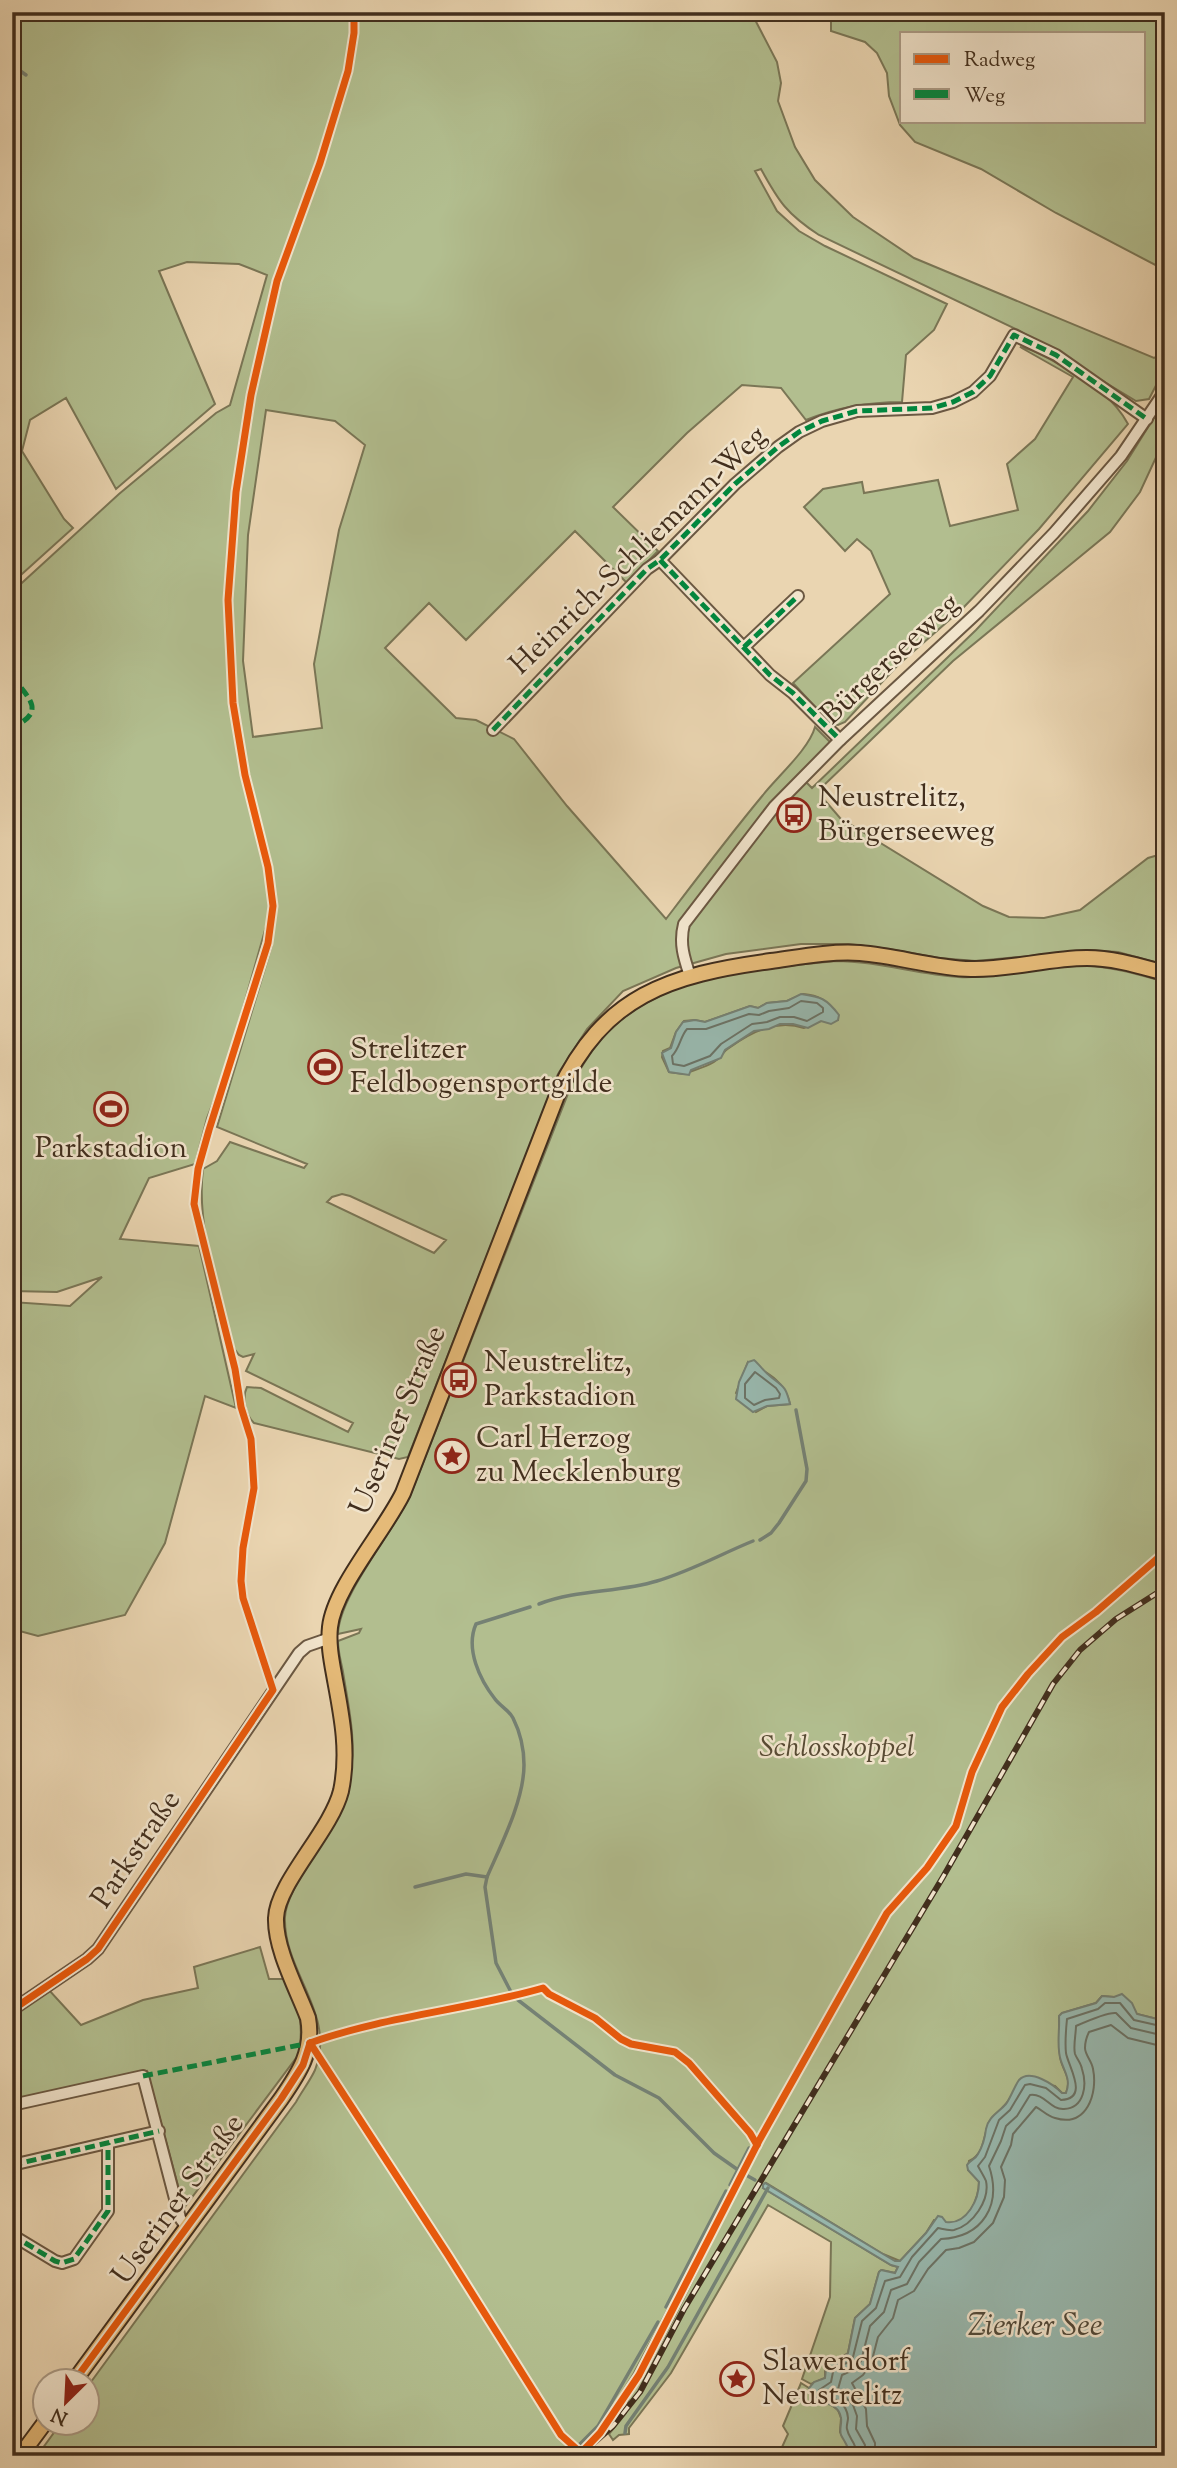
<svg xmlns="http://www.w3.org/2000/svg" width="1177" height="2468" viewBox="0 0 1177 2468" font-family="'Sorts Mill Goudy',serif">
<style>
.green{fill:#b2be8f;stroke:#7a7656;stroke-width:2;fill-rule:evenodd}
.water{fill:#98b8ae;stroke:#758174;stroke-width:2}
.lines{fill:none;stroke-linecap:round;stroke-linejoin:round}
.shore{stroke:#6c7366;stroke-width:2}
.stream{stroke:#758174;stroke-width:3.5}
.minor-casing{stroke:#6b5842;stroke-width:14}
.major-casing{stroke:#412e1d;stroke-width:18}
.minor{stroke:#f1e4cc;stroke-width:10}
.major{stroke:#e5ba78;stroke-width:14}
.rail-casing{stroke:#412e1d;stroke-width:6}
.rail{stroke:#f1e4cc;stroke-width:3.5;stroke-dasharray:10;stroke-linecap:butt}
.quiet{stroke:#00873e;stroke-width:5;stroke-dasharray:10 5;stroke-linecap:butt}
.cycleway-casing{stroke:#f1e4cc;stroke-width:11}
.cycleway{stroke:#e8590c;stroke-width:7}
.labels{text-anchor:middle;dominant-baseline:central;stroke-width:5;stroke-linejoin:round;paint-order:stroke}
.street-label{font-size:30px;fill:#412e1d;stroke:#f1e4cc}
.poi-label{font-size:30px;fill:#412e1d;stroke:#f1e4cc;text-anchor:start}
.park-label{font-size:30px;font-style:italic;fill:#584b34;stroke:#f1e4cc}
.water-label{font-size:32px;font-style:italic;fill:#524a3a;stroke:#f1e4cc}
</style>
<rect width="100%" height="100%" fill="#ead5b1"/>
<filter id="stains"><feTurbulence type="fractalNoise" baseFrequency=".00286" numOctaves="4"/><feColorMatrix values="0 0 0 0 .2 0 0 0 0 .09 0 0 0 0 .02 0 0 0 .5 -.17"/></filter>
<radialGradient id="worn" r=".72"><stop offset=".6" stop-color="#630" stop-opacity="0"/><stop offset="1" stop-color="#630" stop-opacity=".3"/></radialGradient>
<g class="green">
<path d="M 12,12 L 751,12 L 777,62 L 781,83 L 778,101 L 795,147 L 815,180 L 853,217 L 914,258 L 1154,358 L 1165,351 L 1165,368 L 1149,399 L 1136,401 L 1018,330 L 819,235 C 787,214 779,202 761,169 L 755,171 L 777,211 L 799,231 L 825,246 L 947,304 L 934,330 L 906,355 L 902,402 C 867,402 838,407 806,420 L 781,388 L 742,385 L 687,433 L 613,507 L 658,551 L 627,583 L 575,531 L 466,640 L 429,603 L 385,648 L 456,718 L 476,720 L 514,739 L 567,806 L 666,919 C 698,877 729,836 763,795 C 778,776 809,749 815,727 L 837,749 L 805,781 L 812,788 L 976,630 L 1088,511 L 1127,461 L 1165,400 L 1165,446 L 1158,453 L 1140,492 L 1110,532 L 953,661 L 821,788 L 821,796 L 840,818 L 983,906 L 1009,917 L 1044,918 L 1080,910 L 1148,858 L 1165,853 L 1165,965 L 1118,952 L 1090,950 L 976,961 L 939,958 L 889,949 L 849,944 L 801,944 L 726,954 L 676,968 L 623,991 L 587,1029 L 558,1074 L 408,1457 L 399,1459 L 254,1423 C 245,1415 242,1397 247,1387 L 261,1388 L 348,1432 L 353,1423 L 246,1371 L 254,1354 L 243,1357 L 239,1355 L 233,1347 C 219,1290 196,1228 203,1169 L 217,1161 L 230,1142 L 304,1168 L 307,1164 L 217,1127 L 272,945 L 265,930 L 224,1075 L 207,1118 L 195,1164 L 149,1178 L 120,1239 L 199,1246 L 236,1408 L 205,1396 L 165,1543 L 125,1615 L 38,1636 L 12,1629 L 12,1302 L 70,1306 L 102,1277 L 57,1292 L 12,1291 L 12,592 L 119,494 L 216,413 L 230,405 L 267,275 L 239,264 L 187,262 L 159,271 L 215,404 L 116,489 L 66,398 L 30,420 L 22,451 L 64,519 L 73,528 L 12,583 ZM 266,410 L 335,421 L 365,445 L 339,530 L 314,664 L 322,728 L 253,737 L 243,661 L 248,535 ZM 342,1194 L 350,1196 L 446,1240 L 434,1253 L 327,1202 L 332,1197 Z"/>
<path d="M 831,12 L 1165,12 L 1165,270 L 1056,213 L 981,169 L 915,142 L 900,125 L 889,96 L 887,73 L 877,53 L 865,42 L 831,31 ZM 1144,33 L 1144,121 L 902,121 L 902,33 Z"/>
<path d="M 1020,347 C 1038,349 1088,381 1103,394 C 1113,402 1122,413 1128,424 L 1039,529 L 963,608 L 898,665 L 845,722 L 838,725 L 831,724 L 793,683 L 890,594 L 871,551 L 857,539 L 845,551 L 804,507 L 823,489 L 862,482 L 864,493 L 938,480 L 950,526 L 1018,510 L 1007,464 L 1035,439 L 1073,377 Z"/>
<path d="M 835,961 C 877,961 916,974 958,977 C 1003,979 1047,964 1091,966 C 1117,968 1140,975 1165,982 L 1165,2021 L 1137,2014 L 1114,1997 L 1102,1996 L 1096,2003 L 1062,2013 L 1059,2017 C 1060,2030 1059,2043 1060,2056 C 1061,2070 1073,2076 1066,2093 L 1062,2093 L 1055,2086 L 1019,2081 C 1015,2090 1011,2099 1004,2106 C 998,2113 989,2117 987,2128 C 983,2140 983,2155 969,2161 L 968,2170 L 979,2181 C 979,2197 970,2221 952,2223 C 947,2224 939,2221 934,2220 L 926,2233 L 900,2261 L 883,2254 L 766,2183 L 763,2188 L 891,2265 L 898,2267 L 895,2273 L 882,2270 L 879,2272 L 870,2304 L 855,2318 L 848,2353 L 838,2359 L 830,2358 L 825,2366 L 825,2378 L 811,2384 L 802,2379 L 830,2297 L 831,2242 L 768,2205 L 671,2373 L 629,2428 L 629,2434 L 619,2435 L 613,2440 L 609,2434 L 626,2413 L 629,2397 L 642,2378 L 673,2320 L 724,2217 L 718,2214 L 634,2373 L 599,2430 L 573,2456 L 37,2456 L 61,2423 L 88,2422 L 88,2386 L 296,2102 C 302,2091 310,2081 315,2070 C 337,2014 283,1972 285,1917 C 286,1891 319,1852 331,1828 C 339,1812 345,1794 349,1778 C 358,1746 348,1704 343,1672 C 341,1661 338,1652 338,1641 L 359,1633 L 361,1629 L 338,1634 C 339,1596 392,1534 410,1496 L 573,1081 C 584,1063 595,1044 611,1029 C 668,973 760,969 835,961 ZM 803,994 C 823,996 825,1001 838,1015 L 838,1020 L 823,1020 L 804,1028 C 776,1019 751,1032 729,1048 C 722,1052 721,1058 714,1062 C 704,1068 693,1070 684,1074 L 669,1072 L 662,1057 L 663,1051 L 670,1048 L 676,1032 L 684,1021 L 695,1020 L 705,1022 L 750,1006 L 758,1008 L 767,1003 L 787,1001 ZM 748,1362 C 768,1373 785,1381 790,1404 L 767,1406 L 756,1412 L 736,1393 Z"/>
<path d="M 260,1947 L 269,1979 L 286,1979 C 299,2008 304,2021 299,2054 L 184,2208 L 147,2071 L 12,2100 L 12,2015 L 49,1990 L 81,2025 L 143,2000 L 198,1988 L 194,1967 Z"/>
<polygon points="801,2383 809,2388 809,2393 821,2403 829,2403 838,2410 841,2418 840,2432 849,2448 849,2456 778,2456 788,2434 783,2426"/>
</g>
<g class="water">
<path d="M 801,994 C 821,997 826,998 839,1015 L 838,1020 L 831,1024 L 821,1021 L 808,1028 L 793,1024 L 780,1024 L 769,1029 L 754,1031 L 725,1050 L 721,1058 L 691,1070 L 689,1075 L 669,1072 L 662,1053 L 671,1048 L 676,1032 L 683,1022 L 695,1020 L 705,1022 L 750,1006 L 758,1008 L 767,1003 L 787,1001 Z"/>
<path d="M 754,1360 C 760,1365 764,1372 771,1377 C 784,1387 786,1387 790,1404 L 767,1406 L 753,1412 L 736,1399 L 739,1382 L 748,1362 Z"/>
<path d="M 1122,1994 L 1132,2003 L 1137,2014 L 1165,2021 L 1165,2456 L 849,2456 C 849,2446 845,2443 841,2435 C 839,2429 842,2424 841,2418 C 839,2402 820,2404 810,2395 L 809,2388 L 814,2382 L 825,2378 L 827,2360 L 844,2357 L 848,2353 L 855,2318 L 870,2304 L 879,2272 L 881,2270 L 895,2273 L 898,2267 L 891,2265 L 763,2188 L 763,2185 L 765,2183 L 883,2254 L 895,2261 L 900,2261 L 926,2233 L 938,2216 L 942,2217 L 946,2222 C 967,2225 979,2199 979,2182 L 968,2170 L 967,2165 C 970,2160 975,2160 978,2154 C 983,2146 985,2138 986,2129 C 988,2117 999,2112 1006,2104 C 1011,2097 1014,2087 1019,2080 C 1030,2068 1054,2085 1062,2093 L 1066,2093 C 1071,2080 1065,2073 1061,2061 C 1056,2047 1060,2031 1059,2016 L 1062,2013 L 1096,2003 L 1102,1996 L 1114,1997 Z"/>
</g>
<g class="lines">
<g class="shore">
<path d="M 801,1001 L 817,1003 L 823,1008 L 823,1012 L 807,1021 L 794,1017 L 780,1017 L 767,1022 L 752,1024 L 721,1044 L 710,1056 L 684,1066 L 673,1064 L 672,1056 C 680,1048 680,1037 687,1029 L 706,1029 L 749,1014 L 759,1015 L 769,1011 L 789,1008 Z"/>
<polygon points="755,1372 776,1388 780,1394 779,1398 765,1400 754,1405 745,1398 745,1384"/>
<path d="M 856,2456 C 857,2442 849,2440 847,2429 C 846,2426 848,2422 848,2418 C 847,2401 833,2398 820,2394 L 819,2390 L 831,2382 L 834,2367 L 847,2363 L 853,2357 L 862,2321 L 876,2308 L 885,2281 L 900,2277 L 912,2257 L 938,2228 C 943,2229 949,2231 954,2230 C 973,2225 990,2200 986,2181 C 984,2176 980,2170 978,2166 L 985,2157 L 999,2120 L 1010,2110 L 1025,2085 L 1030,2084 L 1046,2088 L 1061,2100 C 1090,2099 1068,2066 1066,2053 C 1065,2044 1066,2029 1067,2019 L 1098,2009 L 1105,2003 L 1120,2003 L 1134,2020 L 1165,2027"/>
<path d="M 864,2456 L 865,2445 L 856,2429 L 857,2416 L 853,2405 L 838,2389 L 842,2375 L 853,2370 L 861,2361 L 870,2326 L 884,2312 L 891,2290 L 907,2284 L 919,2262 L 941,2239 C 983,2237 1002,2205 989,2166 L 1001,2141 L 1006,2126 L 1017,2116 L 1030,2095 C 1045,2093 1050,2110 1064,2109 C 1085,2108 1087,2084 1082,2069 C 1081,2063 1077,2059 1075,2054 C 1073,2046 1076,2034 1076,2026 C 1085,2022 1107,2012 1116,2013 L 1131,2028 L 1165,2036"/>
<path d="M 875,2456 L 875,2443 L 867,2426 L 866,2409 L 852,2383 L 863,2375 L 871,2364 L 878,2337 L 893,2318 L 898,2300 L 914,2291 L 928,2269 L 946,2250 L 959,2248 L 974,2242 L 993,2223 L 1004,2197 L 1005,2180 L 1001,2167 L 1011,2145 L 1013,2134 L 1036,2107 C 1042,2110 1047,2116 1055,2118 C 1087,2128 1098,2093 1093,2069 C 1092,2061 1085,2055 1085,2048 C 1085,2043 1087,2036 1089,2032 L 1111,2025 L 1128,2038 L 1165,2047"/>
</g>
<g class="stream">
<polyline points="12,65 26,75"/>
<polyline points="760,1540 771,1533 779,1523 806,1481 807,1469 796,1410"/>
<path d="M 539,1604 C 578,1589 618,1593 657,1581 C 691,1571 721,1554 753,1541"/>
<polyline points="415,1887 466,1874 487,1877"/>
<path d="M 511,1992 L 496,1963 L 485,1887 L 487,1877 C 501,1845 524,1800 524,1765 C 524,1750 520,1732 513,1718 C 509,1710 500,1706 495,1699 C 480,1680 465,1649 476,1624 L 530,1607"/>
<polyline points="518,2000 615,2075 659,2098 714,2153 741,2172"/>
<polyline points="746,2175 755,2180"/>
<polyline points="730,2185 749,2148"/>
<polyline points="666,2307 726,2191"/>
<polyline points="625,2433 626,2426 668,2367 768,2188"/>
<polyline points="580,2444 598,2426 658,2322"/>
<polyline points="569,2456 572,2454"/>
<polyline points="599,2456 601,2454"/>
</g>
<g class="minor-casing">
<g id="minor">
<polyline points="660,560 770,675 793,693 840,740"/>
<polyline points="744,647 798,596"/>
<polyline points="493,730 647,569 660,560 735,484 778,447 799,432 822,421 857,411 932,408 953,402 973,392 990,376 1014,335 1056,355 1147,419"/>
<path d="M 690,976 C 684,958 679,943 684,924 L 774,807 L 840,740 L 979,611 L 1054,533 L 1121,456 L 1165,391"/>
<polyline points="12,2010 87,1959 98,1949 299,1653 307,1646 330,1638"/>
<polyline points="12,2105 143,2076 180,2218 187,2228"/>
<polyline points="12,2165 159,2131"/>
<polyline points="12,2235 55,2261 62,2263 74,2259 108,2211 108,2143"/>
</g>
</g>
<g class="major-casing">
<g id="major">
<path d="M 75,2380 L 281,2099 C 299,2073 314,2051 308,2018 C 297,1989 275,1949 276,1918 C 277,1883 331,1831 341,1791 C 349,1753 342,1717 335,1680 C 332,1663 328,1645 330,1627 C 334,1588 384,1532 403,1493 L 558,1093 C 604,995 669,975 771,961 C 800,957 830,951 860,953 C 898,956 933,968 971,969 C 1010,970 1048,958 1087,958 C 1114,958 1139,966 1165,973"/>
<polyline points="20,2456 46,2421"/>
</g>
</g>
<use href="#minor" class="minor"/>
<use href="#major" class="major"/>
<g class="rail-casing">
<polyline id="rail" points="579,2456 613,2426 640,2392 684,2309 943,1877 1053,1684 1080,1650 1116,1619 1165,1588"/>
</g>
<use href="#rail" class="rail"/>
<g class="quiet">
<polyline points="660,560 770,675 793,693 840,740"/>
<polyline points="744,647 798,596"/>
<path d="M 12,676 C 25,695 46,709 19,724"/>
<polyline points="493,730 647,569 660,560 735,484 778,447 799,432 822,421 857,411 932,408 953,402 973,392 990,376 1014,335 1056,355 1147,419"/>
<polyline points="143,2076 310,2043"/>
<polyline points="12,2165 159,2131"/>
<polyline points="12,2235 55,2261 62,2263 74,2259 108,2211 108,2143"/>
</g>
<g class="cycleway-casing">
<g id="cycleway">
<polyline points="12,2010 87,1959 98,1949 273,1690 243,1598 241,1581 243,1548 254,1488 251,1439 241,1407 235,1369 194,1204 198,1169 209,1130 268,943 273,906 268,867 245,775 233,703 228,600 236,492 251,395 277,281 320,163 348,71 354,33 354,12"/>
<path d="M 310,2043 C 385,2016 467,2010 543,1988 L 549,1994 L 595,2018 L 621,2039 L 631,2044 L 675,2052 L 689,2063 L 750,2133 L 757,2145"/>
<polyline points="310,2043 448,2255 561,2435 580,2452"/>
<polyline points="75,2380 281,2099 303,2065 310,2043"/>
<polyline points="578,2456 600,2433 639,2375 760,2139 887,1913 927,1868 956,1826 972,1772 1002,1707 1028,1674 1062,1637 1096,1612 1165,1552"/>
</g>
</g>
<use href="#cycleway" class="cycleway"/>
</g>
<defs>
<g id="bus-ring" transform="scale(1.75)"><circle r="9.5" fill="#f1e4cc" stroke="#8f2418" stroke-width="1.5"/><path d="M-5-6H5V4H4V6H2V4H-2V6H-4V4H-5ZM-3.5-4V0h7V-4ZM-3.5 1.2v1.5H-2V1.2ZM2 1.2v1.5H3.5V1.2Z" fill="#8f2418"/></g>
<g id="stadium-ring" transform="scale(1.75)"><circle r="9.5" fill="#f1e4cc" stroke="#8f2418" stroke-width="1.5"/><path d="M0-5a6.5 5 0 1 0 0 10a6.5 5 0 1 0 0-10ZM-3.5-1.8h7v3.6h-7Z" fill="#8f2418"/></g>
<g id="sight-ring" transform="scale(1.75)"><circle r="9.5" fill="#f1e4cc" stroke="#8f2418" stroke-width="1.5"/><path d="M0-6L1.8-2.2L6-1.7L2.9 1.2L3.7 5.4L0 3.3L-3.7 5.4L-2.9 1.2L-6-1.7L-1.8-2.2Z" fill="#8f2418"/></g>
</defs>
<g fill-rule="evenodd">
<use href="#bus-ring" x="794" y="815"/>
<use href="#stadium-ring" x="325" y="1067"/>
<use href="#stadium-ring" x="111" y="1109"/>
<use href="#bus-ring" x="459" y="1380"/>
<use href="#sight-ring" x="452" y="1456"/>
<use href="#sight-ring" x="737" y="2379"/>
</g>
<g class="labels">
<g class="street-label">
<text transform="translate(639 551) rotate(-44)">Heinrich-Schliemann-Weg</text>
<text transform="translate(891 660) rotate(-43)">Bürgerseeweg</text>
<text transform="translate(399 1421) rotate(-67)">Useriner Straße</text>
<text transform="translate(137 1850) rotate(-56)">Parkstraße</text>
<text transform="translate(179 2200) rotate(-54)">Useriner Straße</text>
</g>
<g class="poi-label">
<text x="818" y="798">Neustrelitz,<tspan x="818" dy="34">Bürgerseeweg</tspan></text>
<text x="350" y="1050">Strelitzer<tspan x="350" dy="34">Feldbogensportgilde</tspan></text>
<text x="111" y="1149" text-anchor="middle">Parkstadion</text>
<text x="484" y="1363">Neustrelitz,<tspan x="484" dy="34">Parkstadion</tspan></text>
<text x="476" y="1439">Carl Herzog<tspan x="476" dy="34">zu Mecklenburg</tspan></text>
<text x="762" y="2362">Slawendorf<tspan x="762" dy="34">Neustrelitz</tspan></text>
</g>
<g class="park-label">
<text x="837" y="1748">Schlosskoppel</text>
</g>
<g class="water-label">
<text x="1035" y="2327">Zierker See</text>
</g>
</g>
<rect width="1177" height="2468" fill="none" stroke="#ead5b1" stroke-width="42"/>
<rect x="14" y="14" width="1149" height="2440" fill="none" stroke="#412e1d" stroke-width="3.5"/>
<rect x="21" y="21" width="1135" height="2426" fill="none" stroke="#412e1d" stroke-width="2"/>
<rect x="900" y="32" width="245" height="91" fill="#f1e4cc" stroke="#ab9b86" stroke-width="2"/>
<rect x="914" y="54" width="35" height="10" fill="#e8590c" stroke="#ab9b86" stroke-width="2"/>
<text x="964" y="66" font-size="21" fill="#412e1d">Radweg</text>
<rect x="914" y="89" width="35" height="10" fill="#00873e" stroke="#ab9b86" stroke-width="2"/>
<text x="964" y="102" font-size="21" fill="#412e1d">Weg</text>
<g transform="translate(66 2402) rotate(204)"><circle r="33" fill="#f1e4cc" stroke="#ab9b86" stroke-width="2"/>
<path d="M0-5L12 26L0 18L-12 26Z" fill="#8f2418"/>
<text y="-10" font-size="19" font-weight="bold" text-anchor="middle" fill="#412e1d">N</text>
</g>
<rect width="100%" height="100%" filter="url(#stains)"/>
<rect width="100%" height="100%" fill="url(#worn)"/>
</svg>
